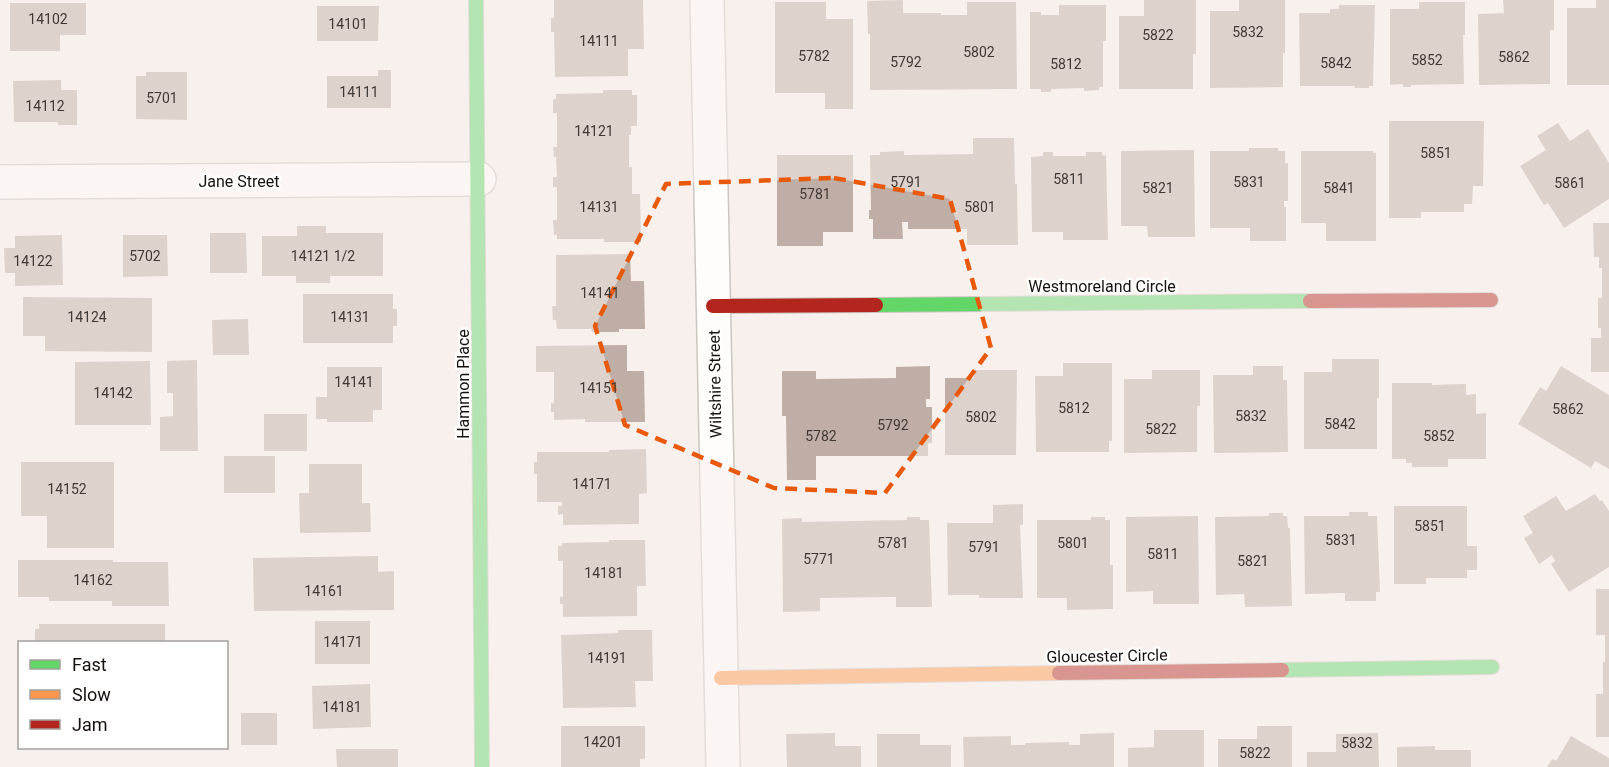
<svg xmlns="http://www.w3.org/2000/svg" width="1609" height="767" viewBox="0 0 1609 767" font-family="Roboto,sans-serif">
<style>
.building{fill:#bfaea5}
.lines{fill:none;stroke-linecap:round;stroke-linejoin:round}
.street-casing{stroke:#cbc6c2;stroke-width:36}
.fast-casing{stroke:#cbc6c2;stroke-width:16}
.slow-casing{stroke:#cbc6c2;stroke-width:16}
.jam-casing{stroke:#cbc6c2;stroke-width:16}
.street{stroke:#fefdfc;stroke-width:33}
.fast{stroke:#63d668;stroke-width:14}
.slow{stroke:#ff974d;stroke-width:14}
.jam{stroke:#b3261e;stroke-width:14}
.marked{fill:none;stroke:#e8590c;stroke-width:4.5;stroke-dasharray:12 8;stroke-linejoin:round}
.labels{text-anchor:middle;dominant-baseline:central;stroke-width:5;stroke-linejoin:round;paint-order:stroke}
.number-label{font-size:14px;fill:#403834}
.street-label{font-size:16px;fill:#16110f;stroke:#fff}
</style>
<rect width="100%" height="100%" fill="#f8f0ec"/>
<g class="building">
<polygon points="554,0 643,0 644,49 628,49 628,76 555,77 554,32 551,32 551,18 554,18"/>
<polygon points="903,0 903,13 941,13 941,15 967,15 967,2 1016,2 1017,89 870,90 870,34 868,34 867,1"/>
<polygon points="1144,0 1196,0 1196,54 1193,54 1193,89 1119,89 1119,16 1144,16"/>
<polygon points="1239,0 1285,0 1285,53 1283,53 1283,87 1210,88 1210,11 1239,11"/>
<polygon points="1503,0 1554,0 1554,30 1550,30 1550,84 1479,85 1478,14 1504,13"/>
<polygon points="1596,0 1609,0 1609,85 1567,85 1567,8 1596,8"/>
<polygon points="775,2 826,2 826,19 853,19 853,109 825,109 825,93 775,93"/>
<polygon points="1419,2 1465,2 1465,35 1463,35 1464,84 1411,85 1411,87 1403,87 1403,84 1390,85 1390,9 1419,9"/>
<polygon points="10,3 86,3 86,35 60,35 60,51 10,51"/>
<polygon points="1059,5 1106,5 1106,41 1103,41 1103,87 1099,87 1099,90 1084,91 1084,88 1051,89 1051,92 1041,92 1041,89 1030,89 1030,12 1041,12 1041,15 1059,15"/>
<polygon points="1339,5 1375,5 1373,86 1369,86 1369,88 1355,88 1355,86 1300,86 1299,13 1330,13 1330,9 1339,9"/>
<polygon points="317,6 379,6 378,41 317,41"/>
<polygon points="378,70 391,70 391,108 327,108 327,76 378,76"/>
<polygon points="146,72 187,72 187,120 136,119 136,76 146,76"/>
<polygon points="61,80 61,90 77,90 77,125 58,125 58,122 14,122 13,81"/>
<polygon points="603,90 632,90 632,95 637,95 637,126 631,126 631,135 629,135 629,167 632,167 632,194 640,194 641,242 604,242 604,239 557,239 557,235 554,235 553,220 557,220 557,187 553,187 553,177 557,177 556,157 554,157 553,147 557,147 557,113 553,113 553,99 556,99 556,94 603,93"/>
<polygon points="1389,121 1484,121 1483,186 1473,186 1472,204 1464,204 1464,212 1421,212 1421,218 1389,218"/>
<polygon points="1558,123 1570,141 1588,129 1609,163 1609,199 1564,228 1548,203 1544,205 1520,166 1546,150 1537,136"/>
<polygon points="973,138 1014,138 1015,184 1017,184 1018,245 967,245 967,229 908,229 908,222 902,222 903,239 873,239 873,219 869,219 869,210 871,210 870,155 880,155 880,152 904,151 904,155 973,154"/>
<polygon points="1249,148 1278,148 1278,151 1285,151 1285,163 1288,163 1288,201 1284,201 1284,207 1286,207 1286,241 1250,241 1250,228 1210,228 1210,151 1249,151"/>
<polygon points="1194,150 1195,237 1148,237 1147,226 1121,226 1121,151"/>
<polygon points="1301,151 1373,151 1373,153 1376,153 1376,241 1326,241 1326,223 1301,223"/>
<polygon points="1043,152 1053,152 1053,156 1086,156 1086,152 1102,152 1102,155 1106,155 1108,240 1063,240 1063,232 1032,232 1031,157 1043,156"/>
<polygon points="777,155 853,155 853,232 823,232 823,246 777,246"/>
<polygon points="1593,223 1609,223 1609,372 1591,372 1591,338 1601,338 1601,328 1598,328 1598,298 1602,298 1602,268 1599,268 1599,257 1594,257"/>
<polygon points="297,226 326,226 326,233 383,233 383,276 330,276 330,283 296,283 296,276 262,276 262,236 297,236"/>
<polygon points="210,233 246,233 247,273 210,273"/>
<polygon points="62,235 63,285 15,286 15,273 5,273 4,248 15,248 15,236"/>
<polygon points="123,235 167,235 168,276 123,277"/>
<polygon points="630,254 631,281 644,281 645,329 619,329 619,332 592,332 591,329 557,329 556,320 553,320 552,306 556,306 556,255"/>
<polygon points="303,294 393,294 393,309 397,309 397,326 393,326 393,343 303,343"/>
<polygon points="23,297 152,298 152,352 45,351 45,336 23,336"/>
<polygon points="248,319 249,355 213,355 212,320"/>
<polygon points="627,345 627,371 644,371 645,422 585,422 585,419 554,420 554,412 551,412 551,403 554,403 554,372 536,372 536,346"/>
<polygon points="1332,359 1379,359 1379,398 1377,398 1377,449 1304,449 1304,372 1332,372"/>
<polygon points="197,360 198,451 160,451 160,417 173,416 173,393 167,393 167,361"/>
<polygon points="150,361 151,425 75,425 75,362"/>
<polygon points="1063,363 1112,363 1112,441 1109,441 1109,452 1036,452 1035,376 1063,376"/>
<polygon points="930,366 930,399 926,399 926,407 932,407 932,443 928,443 928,456 816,456 816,480 787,480 786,416 782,416 782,371 816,371 816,379 896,378 896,367"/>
<polygon points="1253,366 1283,366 1283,380 1287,380 1288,452 1214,453 1213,375 1253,375"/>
<polygon points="1561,366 1609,395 1609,469 1595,461 1591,468 1518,424 1540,387 1546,391"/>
<polygon points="327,367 382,367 382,410 373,410 373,422 327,422 327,419 316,419 316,397 327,397"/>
<polygon points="974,370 1017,370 1016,455 945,455 945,378 974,378"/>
<polygon points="1152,370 1200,370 1200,406 1197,406 1197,452 1124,453 1124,379 1152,379"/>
<polygon points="1392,383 1432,383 1432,385 1466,384 1466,395 1476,394 1476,414 1486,413 1486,459 1448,459 1448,467 1412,467 1412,463 1406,463 1406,459 1392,459"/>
<rect x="264" y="414" width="43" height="37"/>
<polygon points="646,449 647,493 639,494 639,524 563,525 563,514 558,515 558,506 562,506 562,502 537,502 537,474 534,474 534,462 537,462 537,452 609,452 609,450"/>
<rect x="224" y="456" width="51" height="37"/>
<polygon points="21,462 114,462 114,548 47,548 47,516 21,516"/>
<polygon points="309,464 362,464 362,503 370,503 371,532 300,533 299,493 309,493"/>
<polygon points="1595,494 1600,501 1602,500 1609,511 1609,567 1569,592 1551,564 1555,561 1552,555 1539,564 1524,538 1533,533 1523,516 1556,496 1566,511"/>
<polygon points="1023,504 1023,525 1020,525 1023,598 979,598 979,595 948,595 947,523 993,523 993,505"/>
<polygon points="1394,506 1467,506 1467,546 1477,546 1477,570 1467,570 1467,578 1426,578 1426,584 1394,584"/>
<polygon points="1349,512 1368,512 1368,516 1377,516 1380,592 1376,592 1376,601 1345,601 1345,593 1305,594 1304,516 1349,516"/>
<polygon points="1269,513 1283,513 1283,516 1287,516 1288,528 1290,528 1292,606 1245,607 1244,594 1216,595 1215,517 1269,516"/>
<polygon points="1198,516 1199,604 1153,604 1153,591 1126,592 1126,517"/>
<polygon points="907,517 920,517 920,520 929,520 932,607 896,607 896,597 820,598 820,611 783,612 782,519 802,518 802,522 907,520"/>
<polygon points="1091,517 1105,517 1105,520 1110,520 1110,565 1113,565 1113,609 1067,610 1067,598 1037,598 1037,520 1091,520"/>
<polygon points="609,540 645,540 646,586 637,586 637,616 563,617 563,604 560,604 560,597 563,597 563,561 558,561 558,546 562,546 562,543 609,542"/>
<polygon points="378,556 378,572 394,571 394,610 254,611 253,558"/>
<polygon points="18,560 113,560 113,562 168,562 169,606 112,606 112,601 49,601 49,597 18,597"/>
<polygon points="1596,589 1609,589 1609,737 1596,737 1596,694 1603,694 1603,662 1605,662 1605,635 1596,635"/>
<rect x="315" y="621" width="55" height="43"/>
<polygon points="39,624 165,624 165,642 35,642 35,629 39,629"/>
<polygon points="618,630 652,630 653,681 635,681 636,707 563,708 561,635 618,633"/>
<polygon points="370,684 371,727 313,729 312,686"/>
<rect x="241" y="713" width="36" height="32"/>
<polygon points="561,726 645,726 645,759 640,759 640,767 561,767"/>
<polygon points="1257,726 1292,726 1292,767 1218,767 1218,739 1257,739"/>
<polygon points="1154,730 1204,730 1204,767 1128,767 1128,748 1154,747"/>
<polygon points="835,733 835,746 861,746 861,767 787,767 786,734"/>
<polygon points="1114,733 1114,767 964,767 963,737 1011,736 1011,745 1025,745 1025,743 1069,742 1069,745 1080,745 1080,734"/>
<polygon points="1378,733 1379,767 1307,767 1307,752 1336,752 1336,734"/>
<polygon points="877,734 920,734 920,745 951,745 951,767 877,767"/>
<polygon points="1571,736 1609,758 1609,767 1547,767 1552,759 1556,761"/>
<polygon points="1435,746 1435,750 1471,750 1471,767 1397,767 1397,747"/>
<polygon points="336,749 398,749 398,767 337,767"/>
</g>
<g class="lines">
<g class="street-casing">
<g id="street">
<polyline points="707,0 723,767"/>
<polyline points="0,182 479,179"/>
</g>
</g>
<g class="fast-casing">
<g id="fast">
<polyline points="476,0 482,767"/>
<polyline points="876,305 1310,301"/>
<polyline points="1282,670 1492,667"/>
</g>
</g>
<g class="slow-casing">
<polyline id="slow" points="721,678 1059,673"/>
</g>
<g class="jam-casing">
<g id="jam">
<polyline points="1310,301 1491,300"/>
<polyline points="713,306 876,305"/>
<polyline points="1059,673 1282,670"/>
</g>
</g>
<use href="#street" class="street"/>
<use href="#fast" class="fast"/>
<use href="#slow" class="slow"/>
<use href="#jam" class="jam"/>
</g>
<path d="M0 0H1609V767H0ZM 834,178 L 950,199 L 991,348 L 885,493 L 774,488 L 625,425 L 595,326 L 666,184 Z" fill="#f8f0ec" fill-opacity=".55" fill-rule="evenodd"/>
<path class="marked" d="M 834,178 L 950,199 L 991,348 L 885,493 L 774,488 L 625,425 L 595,326 L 666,184 Z"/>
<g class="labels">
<g class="number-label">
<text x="48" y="19">14102</text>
<text x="348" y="24">14101</text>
<text x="1248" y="32">5832</text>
<text x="1158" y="35">5822</text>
<text x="599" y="41">14111</text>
<text x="979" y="52">5802</text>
<text x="814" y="56">5782</text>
<text x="1514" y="57">5862</text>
<text x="1427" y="60">5852</text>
<text x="906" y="62">5792</text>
<text x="1336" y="63">5842</text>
<text x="1066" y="64">5812</text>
<text x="359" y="92">14111</text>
<text x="162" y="98">5701</text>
<text x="45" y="106">14112</text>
<text x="594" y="131">14121</text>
<text x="1436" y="153">5851</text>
<text x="1069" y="179">5811</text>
<text x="906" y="182">5791</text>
<text x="1249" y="182">5831</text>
<text x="1570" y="183">5861</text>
<text x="1158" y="188">5821</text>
<text x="1339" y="188">5841</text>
<text x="815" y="194">5781</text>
<text x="599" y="207">14131</text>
<text x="980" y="207">5801</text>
<text x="145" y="256">5702</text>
<text x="323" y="256">14121 1/2</text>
<text x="33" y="261">14122</text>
<text x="600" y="293">14141</text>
<text x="87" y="317">14124</text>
<text x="350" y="317">14131</text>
<text x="354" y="382">14141</text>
<text x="599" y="388">14151</text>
<text x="113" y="393">14142</text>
<text x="1074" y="408">5812</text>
<text x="1568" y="409">5862</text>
<text x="1251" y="416">5832</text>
<text x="981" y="417">5802</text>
<text x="1340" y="424">5842</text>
<text x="893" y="425">5792</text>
<text x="1161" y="429">5822</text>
<text x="821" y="436">5782</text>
<text x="1439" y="436">5852</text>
<text x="592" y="484">14171</text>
<text x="67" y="489">14152</text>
<text x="1430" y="526">5851</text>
<text x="1341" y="540">5831</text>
<text x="893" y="543">5781</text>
<text x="1073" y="543">5801</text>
<text x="984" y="547">5791</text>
<text x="1163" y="554">5811</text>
<text x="819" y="559">5771</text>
<text x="1253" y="561">5821</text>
<text x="604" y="573">14181</text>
<text x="93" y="580">14162</text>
<text x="324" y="591">14161</text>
<text x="343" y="642">14171</text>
<text x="607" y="658">14191</text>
<text x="342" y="707">14181</text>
<text x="603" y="742">14201</text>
<text x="1357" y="743">5832</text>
<text x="1255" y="753">5822</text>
</g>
<g class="street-label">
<text x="239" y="181">Jane Street</text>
<text x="1102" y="286">Westmoreland Circle</text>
<text transform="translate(463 384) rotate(-90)">Hammon Place</text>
<text transform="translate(715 384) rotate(-91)">Wiltshire Street</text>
<text transform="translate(1107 656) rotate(-1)">Gloucester Circle</text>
</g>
</g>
<rect x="18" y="641" width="210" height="108" fill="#ffffff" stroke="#a2a09f" stroke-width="1.5"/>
<rect x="30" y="660" width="30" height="9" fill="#63d668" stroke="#a2a09f" stroke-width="1.5"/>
<text x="72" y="671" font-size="18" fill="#16110f">Fast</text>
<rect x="30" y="690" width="30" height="9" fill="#ff974d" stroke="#a2a09f" stroke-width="1.5"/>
<text x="72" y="701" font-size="18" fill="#16110f">Slow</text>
<rect x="30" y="720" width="30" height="9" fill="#b3261e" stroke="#a2a09f" stroke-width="1.5"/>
<text x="72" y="731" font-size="18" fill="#16110f">Jam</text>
</svg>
